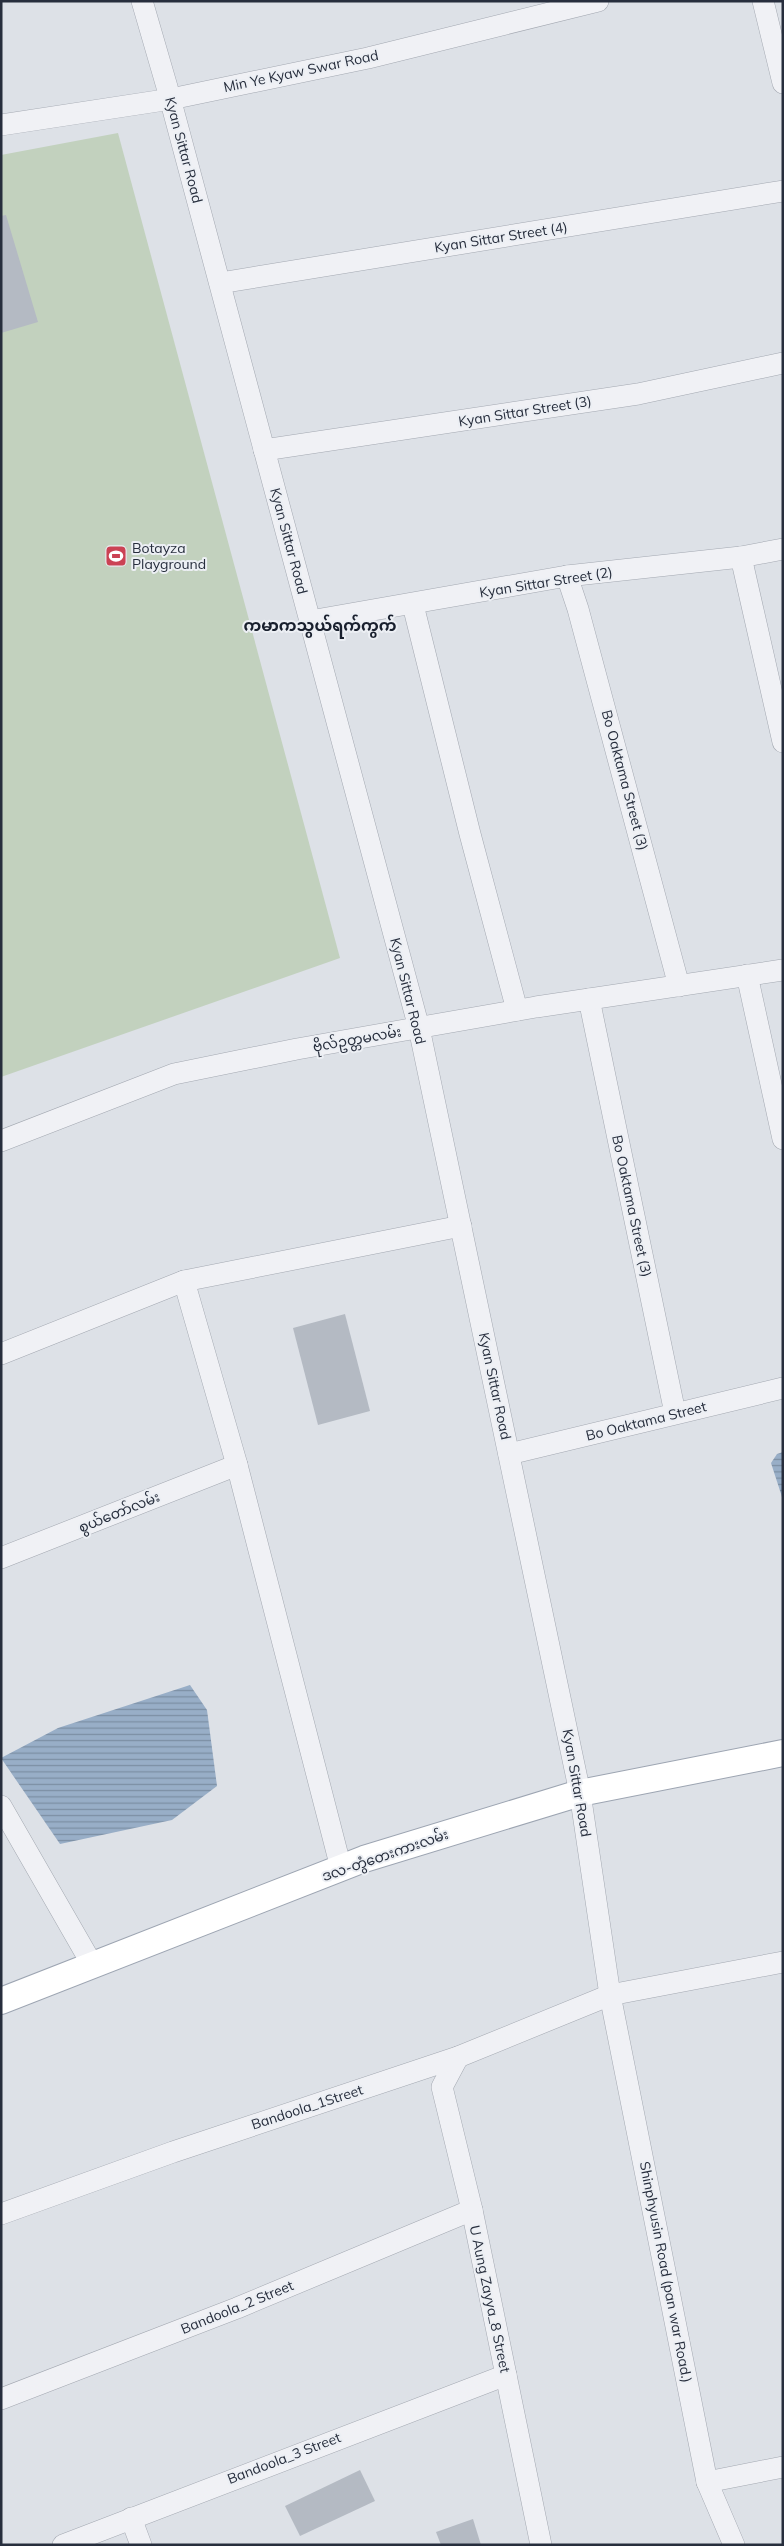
<svg xmlns="http://www.w3.org/2000/svg" width="784" height="2546" viewBox="0 0 784 2546" font-family="Mulish,'Noto Sans Myanmar',sans-serif">
<style>
.pitch{fill:#c2d1be}
.water{fill:url(#water-rules)}
.building{fill:#b4bac3}
.lines{fill:none;stroke-linecap:round;stroke-linejoin:round}
.minor-casing{stroke:#a3a8b1;stroke-width:22}
.major-casing{stroke:#9da5b2;stroke-width:28}
.minor{stroke:#f0f1f5;stroke-width:21}
.major{stroke:#fff;stroke-width:26}
.labels{text-anchor:middle;dominant-baseline:central;stroke-width:4;stroke-linejoin:round;paint-order:stroke}
.street-label{font-size:14px;fill:#272e3d;stroke:#eceff4}
.poi-label{font-size:14px;fill:#272e3d;stroke:#eceff4;text-anchor:start}
.quarter-label{font-size:16px;font-weight:bold;fill:#19202e;stroke:#eceff4}
</style>
<defs>
<pattern id="water-rules" width="6" height="5" patternUnits="userSpaceOnUse" patternTransform="scale(1.25)"><rect width="6" height="5" fill="#98aec7"/><path d="M0 2.5h6" fill="none" stroke="#7c8ea3"/></pattern>
</defs>
<rect width="100%" height="100%" fill="#dde1e7"/>
<polygon class="pitch" points="118,133 340,958 1,1077 1,155"/>
<g class="water">
<polygon points="783,1452 783,1500 771,1463 777,1454"/>
<polygon points="190,1685 207,1710 217,1786 172,1820 60,1844 1,1758 58,1728"/>
</g>
<g class="building">
<polygon points="6,215 38,322 1,333 1,216"/>
<polygon points="345,1314 370,1411 318,1425 293,1328"/>
<polygon points="360,2470 375,2501 300,2536 285,2506"/>
<polygon points="473,2519 481,2545 441,2545 436,2532"/>
</g>
<g class="lines">
<g class="minor-casing">
<g id="minor">
<polyline points="142,1 167,87 419,1028 580,1793 610,1995 707,2482 734,2545"/>
<polyline points="763,1 783,83"/>
<polyline points="1,125 171,99 368,58 598,1"/>
<polyline points="220,283 783,191"/>
<polyline points="264,450 638,394 783,363"/>
<polyline points="741,557 783,742"/>
<polyline points="567,576 578,609 679,986"/>
<polyline points="413,605 470,834 517,1010"/>
<polyline points="310,621 567,576 741,557 783,549"/>
<polyline points="747,975 783,1139"/>
<polyline points="589,999 675,1413"/>
<polyline points="1,1141 174,1074 297,1049 536,1007 783,970"/>
<polyline points="184,1281 237,1465 341,1868"/>
<polyline points="1,1354 184,1281 461,1226"/>
<polyline points="509,1454 783,1388"/>
<polyline points="1,1558 237,1465"/>
<polyline points="1,1806 93,1966"/>
<polyline points="458,2057 442,2087 472,2210 541,2545"/>
<polyline points="1,2214 173,2152 458,2057 610,1995 783,1962"/>
<polyline points="1,2399 237,2308 472,2210"/>
<polyline points="707,2482 783,2467"/>
<polyline points="131,2518 141,2545"/>
<polyline points="63,2545 506,2375"/>
</g>
</g>
<g class="major-casing">
<polyline id="major" points="1,2001 364,1859 580,1793 783,1753"/>
</g>
<use href="#minor" class="minor"/>
<use href="#major" class="major"/>
</g>
<defs>
<g id="stadium-square" transform="scale(1.125)"><rect x="-9" y="-9" width="18" height="18" rx="4" fill="#cb4254" stroke="#eceff4"/><path d="M0-5a6.5 5 0 1 0 0 10a6.5 5 0 1 0 0-10ZM-3.5-1.8h7v3.6h-7Z" fill="#fff"/></g>
</defs>
<g fill-rule="evenodd">
<use href="#stadium-square" x="116" y="556"/>
</g>
<g class="labels">
<g class="street-label">
<text transform="translate(301 71) rotate(-12)">Min Ye Kyaw Swar Road</text>
<text transform="translate(184 150) rotate(75)">Kyan Sittar Road</text>
<text transform="translate(501 237) rotate(-9)">Kyan Sittar Street (4)</text>
<text transform="translate(525 411) rotate(-9)">Kyan Sittar Street (3)</text>
<text transform="translate(289 541) rotate(75)">Kyan Sittar Road</text>
<text transform="translate(546 582) rotate(-9)">Kyan Sittar Street (2)</text>
<text transform="translate(625 780) rotate(75)">Bo Oaktama Street (3)</text>
<text transform="translate(408 991) rotate(76)">Kyan Sittar Road</text>
<text transform="translate(357 1039) rotate(-10)">ဗိုလ်ဥတ္တမလမ်း</text>
<text transform="translate(632 1206) rotate(78)">Bo Oaktama Street (3)</text>
<text transform="translate(495 1386) rotate(78)">Kyan Sittar Road</text>
<text transform="translate(646 1421) rotate(-14)">Bo Oaktama Street</text>
<text transform="translate(119 1512) rotate(-22)">စွယ်တော်လမ်း</text>
<text transform="translate(577 1783) rotate(80)">Kyan Sittar Road</text>
<text transform="translate(385 1855) rotate(-19)">ဒလ-တွံတေးကားလမ်း</text>
<text transform="translate(307 2107) rotate(-18)">Bandoola_1Street</text>
<text transform="translate(666 2272) rotate(79)">Shinphyusin Road (pan war Road.)</text>
<text transform="translate(490 2299) rotate(78)">U Aung Zayya_8 Street</text>
<text transform="translate(237 2307) rotate(-22)">Bandoola_2 Street</text>
<text transform="translate(284 2458) rotate(-21)">Bandoola_3 Street</text>
</g>
<g class="poi-label">
<text x="132" y="548">Botayza<tspan x="132" dy="16">Playground</tspan></text>
</g>
<g class="quarter-label">
<text x="320" y="625">ကမာကသွယ်ရက်ကွက်</text>
</g>
</g>
<rect width="784" height="2546" fill="none" stroke="#272e3d" stroke-width="5"/>
</svg>
